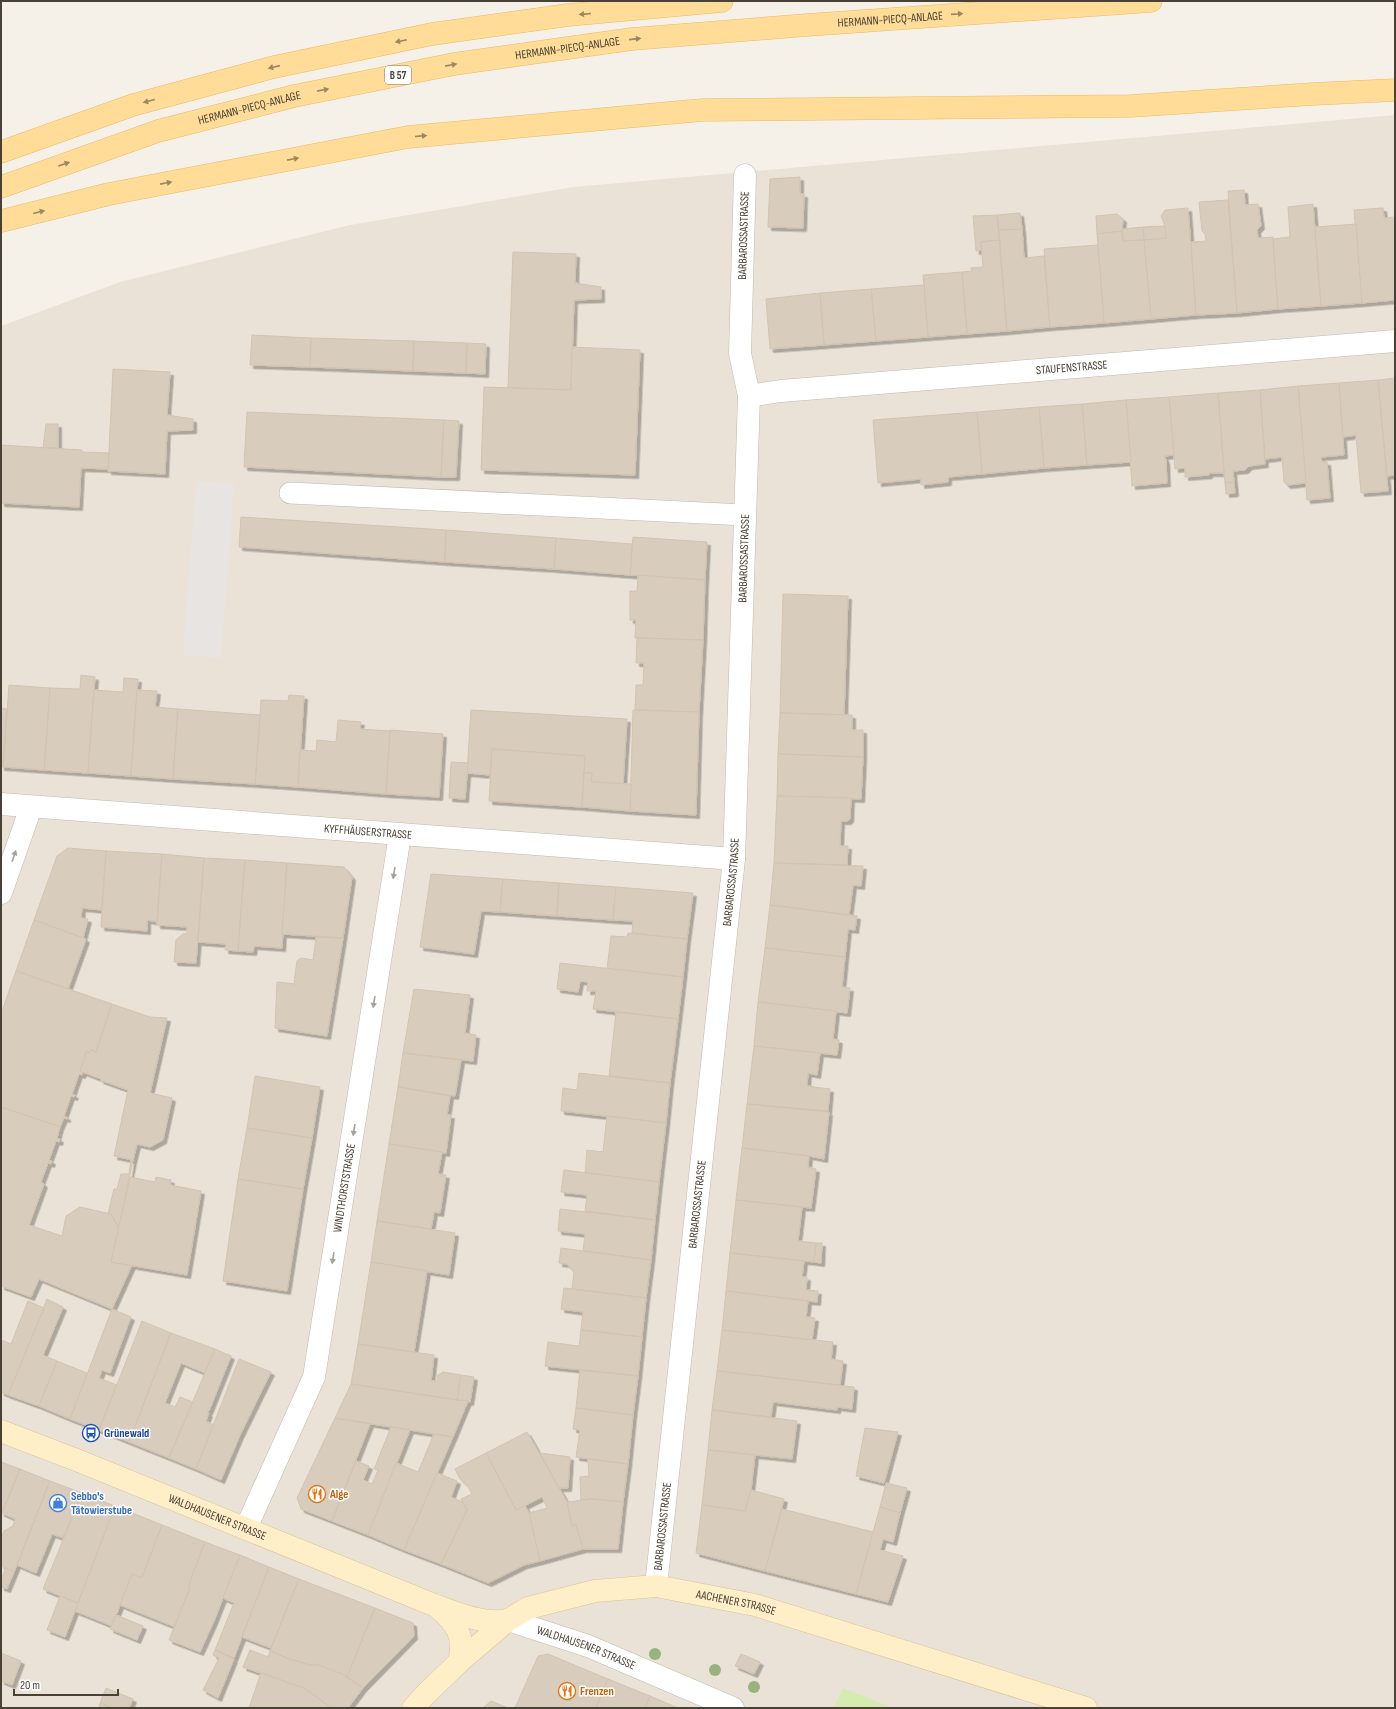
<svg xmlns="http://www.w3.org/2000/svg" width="1396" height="1709" viewBox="0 0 1396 1709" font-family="'Sofia Sans Condensed',sans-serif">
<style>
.residential{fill:#eae2d6}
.green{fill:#d4ecaf}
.parking{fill:#e7e4e1}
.building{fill:#d8ccbd;stroke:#d3c3b0;filter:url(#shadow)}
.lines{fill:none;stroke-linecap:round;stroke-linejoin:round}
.lane-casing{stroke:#c2b8aa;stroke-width:22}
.street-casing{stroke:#c2b8aa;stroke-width:23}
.secondary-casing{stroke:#d8c396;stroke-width:23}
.primary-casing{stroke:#ecba60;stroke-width:23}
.lane{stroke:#fff;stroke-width:21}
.street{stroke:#fff;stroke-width:22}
.secondary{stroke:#ffefc9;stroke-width:22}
.primary{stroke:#ffdc98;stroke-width:22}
.tree{fill:#99b37d}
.oneway{fill:#9b8762}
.oneway2{fill:#a4a09a}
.labels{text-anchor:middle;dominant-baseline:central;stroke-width:3;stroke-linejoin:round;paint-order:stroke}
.shield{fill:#fff;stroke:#807a72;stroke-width:1}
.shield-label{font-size:11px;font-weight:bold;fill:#4a4136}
.street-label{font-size:12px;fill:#4a4136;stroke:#fff}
.transit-label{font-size:12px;font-weight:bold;fill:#164399;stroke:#fff;text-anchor:start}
.food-label{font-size:12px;font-weight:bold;fill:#c56008;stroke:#fff;text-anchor:start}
.shop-label{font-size:12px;font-weight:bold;fill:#366cbe;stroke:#fff;text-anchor:start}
</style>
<defs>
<filter id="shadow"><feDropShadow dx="3.5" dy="3.5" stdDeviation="0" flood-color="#0004"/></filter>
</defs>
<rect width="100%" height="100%" fill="#f5f1e9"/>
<polygon class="residential" points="1395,115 1395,1708 1,1708 1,326 120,282 350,225 573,187"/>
<polygon class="green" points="843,1688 893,1708 834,1708"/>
<polygon class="parking" points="196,481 234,484 221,658 183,655"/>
<g class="building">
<polygon points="800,177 800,194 804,194 803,228 768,227 770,179"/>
<polygon points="1244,190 1245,205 1258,204 1261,226 1257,230 1258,238 1273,237 1278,309 1237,313 1228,191"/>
<polygon points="1228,200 1237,313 1196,315 1191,242 1206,241 1205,234 1202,231 1199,202"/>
<polygon points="1313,204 1321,306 1278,309 1273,239 1290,237 1288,207"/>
<polygon points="1188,208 1196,315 1151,319 1144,240 1166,238 1164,223 1161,216 1165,210"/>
<polygon points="1383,208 1384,218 1395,217 1395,300 1362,303 1354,210"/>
<polygon points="1020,213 1022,229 999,230 997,215"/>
<polygon points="1117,214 1123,219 1122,231 1097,234 1096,216"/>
<polygon points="997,215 999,240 981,242 982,250 976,251 973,216"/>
<polygon points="1356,224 1362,303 1321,306 1315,227"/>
<polygon points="1165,226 1166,238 1144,240 1143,227"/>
<polygon points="1143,227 1144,240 1123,241 1122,229"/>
<polygon points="1022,229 1024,258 1044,256 1050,327 1007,331 999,230"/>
<polygon points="1122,231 1123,241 1144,240 1151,319 1104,323 1097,234"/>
<polygon points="999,240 1007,331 967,334 962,272 972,271 971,268 983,267 981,242"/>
<polygon points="1098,245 1104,323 1050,327 1044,249"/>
<polygon points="513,252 576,254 575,283 601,287 601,299 574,300 571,390 508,388"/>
<polygon points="962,272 967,334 928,337 923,275"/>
<polygon points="924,285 928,337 876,341 871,289"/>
<polygon points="871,289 876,341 824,345 820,293"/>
<polygon points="820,293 824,345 770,349 766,299"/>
<polygon points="252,335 311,338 310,367 250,365"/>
<polygon points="311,338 414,341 413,371 310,367"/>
<polygon points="414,341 467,343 466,373 413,371"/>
<polygon points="467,343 486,344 485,374 466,373"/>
<polygon points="572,347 640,350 635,475 481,470 484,387 571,390"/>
<polygon points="113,369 170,372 167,415 193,419 193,430 167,431 165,474 108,471"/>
<polygon points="1395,378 1395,475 1387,476 1378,380"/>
<polygon points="1378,380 1388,491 1361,493 1356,435 1343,437 1339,383"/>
<polygon points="1339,383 1344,455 1321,457 1322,462 1327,462 1330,498 1307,500 1298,386"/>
<polygon points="1298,386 1306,483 1287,485 1284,482 1282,457 1265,459 1260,390"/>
<polygon points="1260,390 1265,464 1249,466 1245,470 1233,471 1234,482 1225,483 1218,393"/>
<polygon points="1218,393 1224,473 1209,473 1209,475 1185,477 1185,468 1175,469 1169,397"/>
<polygon points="1169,397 1174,455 1164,456 1166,460 1167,483 1132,486 1126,400"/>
<polygon points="1126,400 1131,462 1087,465 1082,404"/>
<polygon points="1082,404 1087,465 1044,468 1039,407"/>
<polygon points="1039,407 1044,468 982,474 977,412"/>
<polygon points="247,412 444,420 441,477 244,467"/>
<polygon points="977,412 982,474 948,477 948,482 921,485 921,479 878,483 873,420"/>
<polygon points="444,420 459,421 456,477 441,477"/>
<polygon points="46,424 58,424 58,448 43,448"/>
<polygon points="1,445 82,450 82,452 109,453 108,469 81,468 79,507 1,503"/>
<polygon points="1234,482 1235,493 1226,494 1225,483"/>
<polygon points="241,517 446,530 445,562 239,547"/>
<polygon points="446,530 556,538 554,569 445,562"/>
<polygon points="633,537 707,542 705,580 630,575"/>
<polygon points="556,538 632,544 630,575 554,569"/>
<polygon points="638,575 705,580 703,640 635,638 636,620 630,620 630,591 637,591"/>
<polygon points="783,594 848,596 844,715 780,713"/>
<polygon points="637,638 703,640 699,712 635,710 636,685 643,685 644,663 636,663"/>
<polygon points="81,675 95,677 88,773 44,770 50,688 80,689"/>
<polygon points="124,678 138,679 131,776 88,773 94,690 123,692"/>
<polygon points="9,685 50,688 44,770 3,767"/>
<polygon points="137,690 157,691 155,707 178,709 173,779 131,776"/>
<polygon points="289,695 304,696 298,787 255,784 261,700 288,701"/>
<polygon points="1,708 7,709 3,767 1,767"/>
<polygon points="178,709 260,715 255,784 173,779"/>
<polygon points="471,710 627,719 623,784 591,782 592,773 584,773 585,756 492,749 490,775 467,773"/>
<polygon points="633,710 699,712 696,815 630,811"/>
<polygon points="780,713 852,715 852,730 863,730 863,757 778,754"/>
<polygon points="338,720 361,722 360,729 390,731 386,794 298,787 300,750 316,751 317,740 336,742"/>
<polygon points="390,730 443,734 439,797 386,794"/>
<polygon points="492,749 585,756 582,807 489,801"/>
<polygon points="778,754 863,757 861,799 777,796"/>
<polygon points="451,762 468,763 465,799 449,798"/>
<polygon points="584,773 592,773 591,782 631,784 630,811 582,807"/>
<polygon points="777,796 851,798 850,819 848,821 841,821 840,846 848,846 847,865 774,863"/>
<polygon points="68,848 106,851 102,910 82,908 81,918 88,919 83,938 34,920 57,856"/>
<polygon points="106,851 162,854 157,922 147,920 147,931 101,927"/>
<polygon points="162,854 204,858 196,963 174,962 176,940 183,934 187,934 187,927 157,925"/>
<polygon points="204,858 245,860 238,951 225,950 226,944 198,942"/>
<polygon points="245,860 287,863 282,948 254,946 253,952 238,951"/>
<polygon points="287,863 344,867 352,877 343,938 282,934"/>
<polygon points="774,863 863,866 861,886 853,885 849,915 770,905"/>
<polygon points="431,874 503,879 500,912 481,911 474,954 420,947"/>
<polygon points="503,879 559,883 557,916 500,912"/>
<polygon points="559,883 616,887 613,920 557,916"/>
<polygon points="616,887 693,893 687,939 632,933 633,921 613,920"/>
<polygon points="770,905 857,916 855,930 848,929 845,957 765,948"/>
<polygon points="34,920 86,939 68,989 16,971"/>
<polygon points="628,933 687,939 683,977 607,969 611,936 627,937"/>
<polygon points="316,937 343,938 327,1036 275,1028 277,982 296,984 294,982 297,961 301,958 313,960"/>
<polygon points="765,948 845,957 842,987 850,988 847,1013 758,1002"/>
<polygon points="560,963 683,977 678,1019 593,1009 596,991 587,991 588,982 580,981 578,992 557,989"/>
<polygon points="16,971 112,1004 96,1052 91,1050 90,1053 87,1051 80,1071 83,1072 82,1075 79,1074 72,1094 75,1095 74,1097 71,1096 64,1116 67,1117 67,1119 64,1118 60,1127 1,1107 1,1014"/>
<polygon points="414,989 470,995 465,1033 476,1035 473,1061 403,1053"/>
<polygon points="758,1002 836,1011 833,1039 839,1040 837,1055 754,1046"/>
<polygon points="112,1004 150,1017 167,1018 150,1093 172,1098 163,1140 150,1147 137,1144 133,1160 114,1156 128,1090 100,1080 101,1079 80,1071 87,1051 90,1053 91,1050 96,1052"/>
<polygon points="616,1012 678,1019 670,1083 609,1076"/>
<polygon points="754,1046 820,1053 817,1075 808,1073 807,1086 830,1089 828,1111 747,1104"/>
<polygon points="403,1053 461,1060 455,1096 398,1087"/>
<polygon points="579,1073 670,1083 666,1123 561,1111 563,1088 577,1090"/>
<polygon points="255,1076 320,1087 312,1138 247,1128"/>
<polygon points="398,1087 450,1096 447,1115 451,1115 446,1153 389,1144"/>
<polygon points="747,1104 829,1112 824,1159 809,1156 742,1148"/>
<polygon points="1,1107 60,1127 57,1138 60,1139 59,1142 56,1141 49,1160 52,1161 51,1164 48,1163 41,1182 44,1184 29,1225 62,1236 66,1216 80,1207 111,1214 119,1229 111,1262 132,1265 112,1309 39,1279 31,1297 1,1286"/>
<polygon points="607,1116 666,1123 659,1182 585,1173 587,1150 603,1152"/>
<polygon points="247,1128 312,1138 303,1189 238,1179"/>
<polygon points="389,1144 442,1152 438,1174 446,1175 440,1213 434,1212 431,1229 377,1221"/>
<polygon points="742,1148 809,1156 808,1167 816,1169 811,1208 736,1200"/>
<polygon points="131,1160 133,1160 119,1228 111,1214 108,1214 114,1189 117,1189 121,1174 129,1174"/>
<polygon points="564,1170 659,1182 655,1220 585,1211 587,1195 561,1192"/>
<polygon points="130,1177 155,1182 156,1177 171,1180 170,1185 201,1191 187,1275 111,1262"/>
<polygon points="238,1179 303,1189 287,1291 223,1281"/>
<polygon points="736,1200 802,1207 798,1241 816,1243 814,1262 730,1253"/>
<polygon points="560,1209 655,1220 651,1260 583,1251 585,1234 558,1231"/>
<polygon points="377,1221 455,1233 449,1275 371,1262"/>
<polygon points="816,1243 822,1243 821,1263 814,1262"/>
<polygon points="561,1248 651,1260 646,1298 572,1289 574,1272 567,1264 559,1263"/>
<polygon points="730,1253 804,1261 802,1277 807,1277 806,1290 818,1291 817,1302 726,1291"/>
<polygon points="371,1262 427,1271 414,1352 358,1344"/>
<polygon points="564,1288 646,1298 642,1337 581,1330 583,1312 561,1309"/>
<polygon points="726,1291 808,1301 806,1317 815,1318 812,1340 722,1330"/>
<polygon points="47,1299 63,1307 43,1355 57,1361 39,1406 8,1395"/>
<polygon points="28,1301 44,1308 8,1395 1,1392 1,1340 11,1344"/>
<polygon points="112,1309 131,1317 110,1373 102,1370 99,1378 117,1385 99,1430 70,1419"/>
<polygon points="142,1321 171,1333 129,1442 99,1430"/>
<polygon points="581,1330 642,1337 638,1376 545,1366 548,1342 579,1346"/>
<polygon points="722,1330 833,1342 831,1359 843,1361 840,1385 717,1371"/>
<polygon points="171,1333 215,1349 205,1373 181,1363 165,1403 175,1407 180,1397 193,1402 169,1458 129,1442"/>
<polygon points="358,1344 434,1355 431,1381 437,1381 438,1375 443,1372 461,1375 457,1400 351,1384"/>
<polygon points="215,1349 231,1356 209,1411 207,1412 209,1413 206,1421 214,1425 196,1469 169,1458"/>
<polygon points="239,1359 271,1372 240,1435 221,1480 196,1469"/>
<polygon points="57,1361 87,1373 70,1419 39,1406"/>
<polygon points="580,1370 638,1376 633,1415 576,1408"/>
<polygon points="717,1371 854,1387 852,1409 837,1407 837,1410 773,1402 771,1417 712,1410"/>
<polygon points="461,1375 474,1377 470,1402 457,1400"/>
<polygon points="351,1384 457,1400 468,1401 453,1437 335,1418"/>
<polygon points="576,1408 633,1415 628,1464 576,1457 580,1430 573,1429"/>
<polygon points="712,1410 797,1421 792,1459 708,1450"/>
<polygon points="335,1418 370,1424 332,1521 301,1509 297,1498"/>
<polygon points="391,1427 410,1430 368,1535 332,1521 356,1461 369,1466 363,1480 372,1484 378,1470 374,1469"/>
<polygon points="865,1428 898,1432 884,1483 856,1476"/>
<polygon points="527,1432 567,1502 572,1526 576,1524 583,1549 540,1561 529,1513 547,1508 542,1497 516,1510 486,1453"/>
<polygon points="434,1434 453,1437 404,1550 368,1535 396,1463 418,1472"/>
<polygon points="708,1450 755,1455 751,1490 745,1511 702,1505"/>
<polygon points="486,1453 516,1510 525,1506 529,1513 540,1561 524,1565 488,1583 441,1564 467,1510 461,1499 472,1494 467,1485 460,1479 455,1469"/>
<polygon points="540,1453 570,1457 568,1488 559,1488"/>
<polygon points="588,1459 628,1464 623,1502 591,1499 581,1500 580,1477 589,1476"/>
<polygon points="1,1462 20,1469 2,1513 1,1513"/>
<polygon points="20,1469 50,1481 14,1572 1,1566 1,1539 4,1531 13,1526 15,1519 2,1513"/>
<polygon points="437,1473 457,1481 451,1497 462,1502 467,1510 441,1564 404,1550"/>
<polygon points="50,1481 82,1493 63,1538 52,1534 36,1573 17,1565"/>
<polygon points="886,1483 907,1488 900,1513 880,1507"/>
<polygon points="751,1490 784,1499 765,1571 696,1553 702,1505 745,1511"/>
<polygon points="82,1493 115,1506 78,1603 43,1589"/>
<polygon points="591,1499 623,1502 618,1549 583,1549 576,1524 572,1526 567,1502"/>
<polygon points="115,1506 162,1525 142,1578 132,1574 112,1626 75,1611"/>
<polygon points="880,1507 900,1513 893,1542 883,1539 880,1550 903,1556 888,1602 856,1594"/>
<polygon points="782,1509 873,1532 856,1594 765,1571"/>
<polygon points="162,1525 205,1542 188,1587 190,1588 175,1627 120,1605 132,1574 142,1578"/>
<polygon points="205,1542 240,1555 214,1621 200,1652 169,1640 190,1588 188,1587"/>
<polygon points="240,1555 269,1567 234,1658 215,1650 234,1603 223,1598"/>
<polygon points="269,1567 299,1579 271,1648 242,1637"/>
<polygon points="6,1568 14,1572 7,1589 1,1587 1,1580"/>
<polygon points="299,1579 375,1608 347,1677 319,1665 309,1665 295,1660 294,1661 270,1651"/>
<polygon points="60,1596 78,1603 65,1637 47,1630"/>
<polygon points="375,1608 413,1623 414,1636 363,1688 347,1677"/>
<polygon points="116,1615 143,1626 137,1640 110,1629"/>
<polygon points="215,1650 234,1659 218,1698 203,1690 219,1658 213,1655"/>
<polygon points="250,1650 268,1657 270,1651 294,1661 295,1660 309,1665 319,1665 342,1674 363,1688 348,1708 332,1708 304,1688 243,1667"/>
<polygon points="1,1653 21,1661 12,1685 1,1681"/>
<polygon points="548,1654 608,1679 596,1708 515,1708 538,1656"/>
<polygon points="741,1654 760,1662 754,1674 735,1666"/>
<polygon points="261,1673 304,1688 332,1708 249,1708"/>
<polygon points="608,1679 650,1696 645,1708 596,1708"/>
<polygon points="106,1688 133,1699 129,1708 112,1708 100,1703"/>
<polygon points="650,1696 678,1708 645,1708"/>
<polygon points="491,1701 508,1708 483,1708"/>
<polygon points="100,1703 112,1708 99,1708"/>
</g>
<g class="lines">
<g class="lane-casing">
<polyline id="lane" points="290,493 745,515"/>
</g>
<g class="street-casing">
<g id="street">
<path id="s1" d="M 749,396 L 781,391 L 1395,341"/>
<path id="s2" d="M 1,804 L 734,859"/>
<polyline points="1,893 31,807"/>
<path id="s3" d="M 246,1528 L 314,1377 L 400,835"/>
<path id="s4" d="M 656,1586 L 734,859 L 749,396 L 740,353 L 745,175"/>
<path id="s5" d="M 508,1620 L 588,1646 L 733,1708"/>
</g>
</g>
<g class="secondary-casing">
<g id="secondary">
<path id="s6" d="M 1,1431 L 79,1461 L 434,1605 C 457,1613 484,1625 508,1620"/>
<path d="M 437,1607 C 456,1622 466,1637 459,1662"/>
<path id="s7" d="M 413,1708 L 426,1694 L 459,1662 L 508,1620 L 528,1608 L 595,1591 L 656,1586 L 755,1605 L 1086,1708"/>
</g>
</g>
<g class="primary-casing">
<g id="primary">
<polyline points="1,152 133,105 274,67 432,34 568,15 722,1"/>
<path id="s8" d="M 1,187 L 158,131 L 294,96 L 454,64 L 632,39 L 807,25 L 1151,1"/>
<polyline points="1,221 109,194 408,137 702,110 1130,106 1313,94 1395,90"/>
</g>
</g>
<use href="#lane" class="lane"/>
<use href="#street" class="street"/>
<use href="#secondary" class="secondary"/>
<use href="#primary" class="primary"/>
</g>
<g class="tree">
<circle cx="655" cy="1654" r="6"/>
<circle cx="715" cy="1670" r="6"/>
<circle cx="754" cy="1687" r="6"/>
</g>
<defs><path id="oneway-solid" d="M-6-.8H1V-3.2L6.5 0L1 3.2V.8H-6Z"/></defs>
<g class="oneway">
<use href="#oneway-solid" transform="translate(585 14) rotate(175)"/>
<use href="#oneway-solid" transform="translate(957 14) rotate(-4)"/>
<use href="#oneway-solid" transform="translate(635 39) rotate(-6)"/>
<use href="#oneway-solid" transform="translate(401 41) rotate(168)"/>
<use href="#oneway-solid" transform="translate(451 65) rotate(-11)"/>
<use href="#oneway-solid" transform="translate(274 67) rotate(167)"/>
<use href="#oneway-solid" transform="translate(323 90) rotate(-11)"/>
<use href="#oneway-solid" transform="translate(149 101) rotate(165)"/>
<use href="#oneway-solid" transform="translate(421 136) rotate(-5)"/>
<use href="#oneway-solid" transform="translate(293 159) rotate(-11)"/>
<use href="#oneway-solid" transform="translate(64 164) rotate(-19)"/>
<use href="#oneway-solid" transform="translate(166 183) rotate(-11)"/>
<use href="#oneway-solid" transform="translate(39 212) rotate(-14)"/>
</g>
<g class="oneway2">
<use href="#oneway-solid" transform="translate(14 856) rotate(-71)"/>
<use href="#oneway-solid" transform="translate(394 873) rotate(99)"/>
<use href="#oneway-solid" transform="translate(374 1002) rotate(99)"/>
<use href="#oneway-solid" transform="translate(354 1130) rotate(99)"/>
<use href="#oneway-solid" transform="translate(333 1258) rotate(99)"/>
</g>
<defs>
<g id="bus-ring" transform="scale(0.9)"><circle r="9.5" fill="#fff" stroke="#1a4fb4" stroke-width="1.5"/><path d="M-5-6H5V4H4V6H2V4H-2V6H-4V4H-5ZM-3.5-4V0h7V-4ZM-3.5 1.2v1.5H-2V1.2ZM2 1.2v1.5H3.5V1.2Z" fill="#1a4fb4"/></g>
<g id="restaurant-ring" transform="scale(0.9)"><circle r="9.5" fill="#fff" stroke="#e8710a" stroke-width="1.5"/><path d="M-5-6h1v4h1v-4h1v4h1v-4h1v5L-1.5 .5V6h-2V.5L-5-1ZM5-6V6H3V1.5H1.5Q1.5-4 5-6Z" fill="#e8710a"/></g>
<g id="shop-ring" transform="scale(0.9)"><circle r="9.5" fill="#fff" stroke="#3f7fe0" stroke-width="1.5"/><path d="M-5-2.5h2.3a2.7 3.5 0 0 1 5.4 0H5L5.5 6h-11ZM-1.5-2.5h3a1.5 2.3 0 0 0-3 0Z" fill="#3f7fe0"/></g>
</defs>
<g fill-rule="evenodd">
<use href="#bus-ring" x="91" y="1433"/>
<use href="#restaurant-ring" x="317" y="1494"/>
<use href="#shop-ring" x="58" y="1503"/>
<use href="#restaurant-ring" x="567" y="1691"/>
</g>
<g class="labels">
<rect class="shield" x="385" y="66" width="26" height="18" rx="3"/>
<g class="shield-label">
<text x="398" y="75">B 57</text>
</g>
<g class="street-label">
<text stroke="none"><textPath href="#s8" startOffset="909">HERMANN-PIECQ-ANLAGE</textPath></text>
<text stroke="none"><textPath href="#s8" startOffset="585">HERMANN-PIECQ-ANLAGE</textPath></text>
<text stroke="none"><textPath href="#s8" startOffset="261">HERMANN-PIECQ-ANLAGE</textPath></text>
<text stroke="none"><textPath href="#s4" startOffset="1356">BARBAROSSASTRASSE</textPath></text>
<text stroke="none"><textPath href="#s1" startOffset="324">STAUFENSTRASSE</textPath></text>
<text stroke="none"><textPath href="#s4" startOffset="1032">BARBAROSSASTRASSE</textPath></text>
<text stroke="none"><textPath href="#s2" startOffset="368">KYFFHÄUSERSTRASSE</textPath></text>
<text stroke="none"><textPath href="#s4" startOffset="708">BARBAROSSASTRASSE</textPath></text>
<text stroke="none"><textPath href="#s3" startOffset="357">WINDTHORSTSTRASSE</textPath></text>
<text stroke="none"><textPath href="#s4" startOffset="384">BARBAROSSASTRASSE</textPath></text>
<text stroke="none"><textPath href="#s6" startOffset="233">WALDHAUSENER STRASSE</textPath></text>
<text stroke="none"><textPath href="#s4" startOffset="60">BARBAROSSASTRASSE</textPath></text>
<text stroke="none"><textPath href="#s7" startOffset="365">AACHENER STRASSE</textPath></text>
<text stroke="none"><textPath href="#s5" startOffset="83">WALDHAUSENER STRASSE</textPath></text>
</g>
<g class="transit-label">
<text x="104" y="1433">Grünewald</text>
</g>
<g class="food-label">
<text x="330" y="1494">Alge</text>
<text x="580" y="1691">Frenzen</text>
</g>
<g class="shop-label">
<text x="71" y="1496">Sebbo's<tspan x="71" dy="14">Tätowierstube</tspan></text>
</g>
</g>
<rect width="1396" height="1709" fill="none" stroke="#4a4136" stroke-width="4"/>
<path d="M14 1689v6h104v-6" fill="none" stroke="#4a4136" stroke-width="2"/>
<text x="20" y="1689" font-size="12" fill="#4a4136" stroke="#ffffff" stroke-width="3" paint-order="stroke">20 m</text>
</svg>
